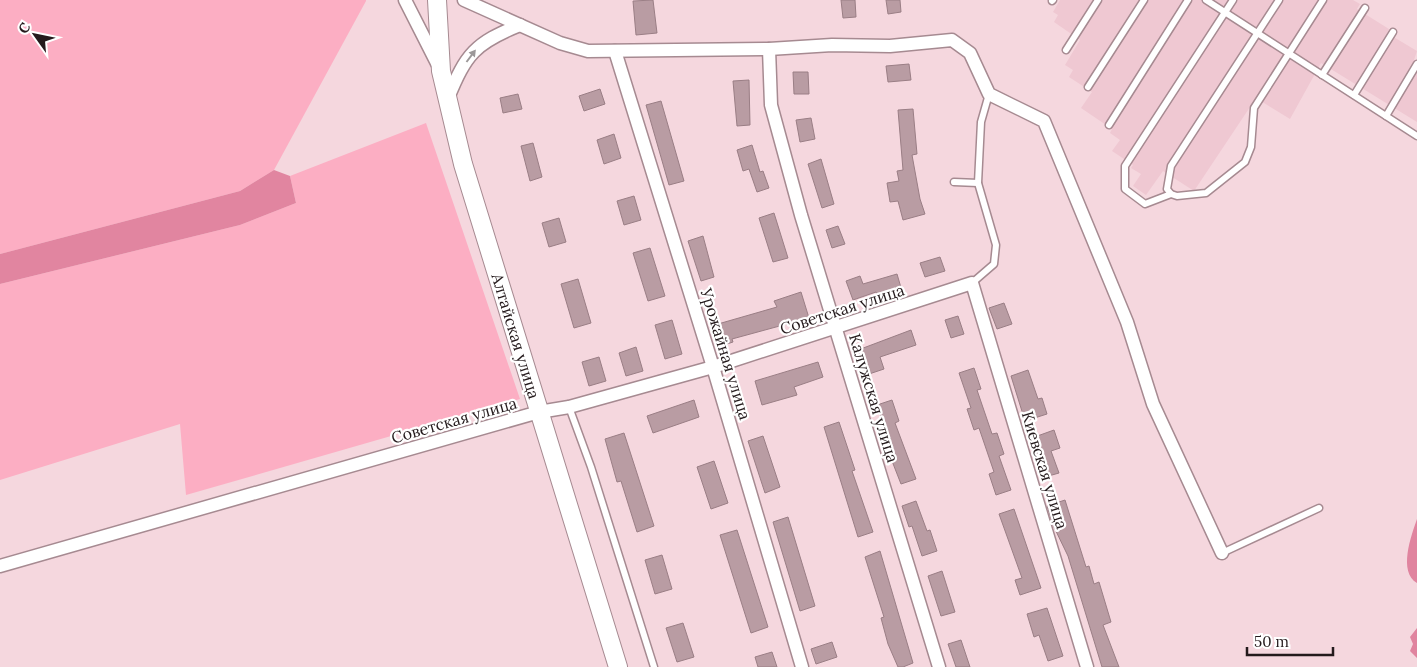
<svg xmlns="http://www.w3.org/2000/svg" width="1417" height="667" viewBox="0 0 1417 667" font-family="Lora,serif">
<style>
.built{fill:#efc8d2}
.green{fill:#fcaec3}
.forest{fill:#e185a0}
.water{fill:#e0849f}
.building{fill:#b99ca3;stroke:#9a7e85}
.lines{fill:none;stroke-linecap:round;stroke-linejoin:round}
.service-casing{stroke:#a68a91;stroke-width:9}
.minor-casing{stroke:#a68a91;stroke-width:15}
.secondary-casing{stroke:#a68a91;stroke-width:20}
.service{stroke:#fff;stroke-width:6}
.minor{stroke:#fff;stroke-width:12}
.secondary{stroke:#fff;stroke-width:18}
.oneway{fill:#9c9899}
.labels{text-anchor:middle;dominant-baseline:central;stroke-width:4.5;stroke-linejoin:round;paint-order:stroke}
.street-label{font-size:16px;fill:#241a1c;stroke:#fff}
</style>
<rect width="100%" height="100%" fill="#f5d7de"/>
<polygon class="built" points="1060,0 1353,0 1360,4 1357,9 1389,29 1387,33 1417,51 1414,60 1417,62 1417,122 1321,63 1290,119 1256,98 1194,191 1163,171 1146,195 1133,186 1141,174 1131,168 1133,165 1112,151 1120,140 1110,133 1112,129 1081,108 1092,92 1069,77 1073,70 1065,65 1080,40 1054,22 1058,15 1053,12"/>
<g class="green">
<polygon points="0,0 366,0 366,1 274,170 240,191 0,254"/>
<polygon points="426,123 520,399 186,495 180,424 0,480 0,284 240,225 296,203 290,176"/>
</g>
<polygon class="forest" points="274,170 290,176 296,203 240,225 0,284 0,254 240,191"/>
<g class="water">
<path d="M 1417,519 L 1417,583 C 1398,572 1411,536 1417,519 Z"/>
<polygon points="1417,628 1417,658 1410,651 1413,644 1410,637"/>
</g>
<g class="building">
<polygon points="653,0 657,33 636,35 633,1"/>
<polygon points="841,0 855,0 856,17 843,18"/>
<polygon points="886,0 900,0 901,12 888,14"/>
<polygon points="909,64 911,80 888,82 886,66"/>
<polygon points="793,72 808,72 809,94 794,94"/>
<polygon points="749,80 750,125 737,126 733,81"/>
<polygon points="600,89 605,104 584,111 579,96"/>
<polygon points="518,94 522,109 503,113 500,98"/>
<polygon points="661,101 684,181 669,185 646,105"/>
<polygon points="913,109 917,154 912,155 920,199 925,214 903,220 898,201 890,202 887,183 899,181 897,171 903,170 898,110"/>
<polygon points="811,118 815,139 800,142 796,120"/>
<polygon points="614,134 621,158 604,164 597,140"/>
<polygon points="533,143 542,177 530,181 521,146"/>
<polygon points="752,145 760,172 763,171 769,188 757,192 749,169 743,171 737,150"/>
<polygon points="821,159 834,204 822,208 808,164"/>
<polygon points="634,196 641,220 624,225 617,201"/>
<polygon points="774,213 788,258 773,262 759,218"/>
<polygon points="559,218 566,242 549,247 542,223"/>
<polygon points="838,226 845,244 832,248 826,230"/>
<polygon points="703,236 714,277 701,281 688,241"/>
<polygon points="650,248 665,296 648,301 633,253"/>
<polygon points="940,257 945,271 925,277 920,263"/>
<polygon points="897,274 902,291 878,298 876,292 853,300 846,281 860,276 863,284"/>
<polygon points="578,279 591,323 574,328 561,284"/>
<polygon points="801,292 809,318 732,339 733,342 718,347 711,326 777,307 774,301"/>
<polygon points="1004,303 1012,324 997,329 989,308"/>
<polygon points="958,316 964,334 951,338 945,320"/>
<polygon points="672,320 682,354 665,359 655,325"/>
<polygon points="911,330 916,345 880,357 884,369 866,375 858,350"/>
<polygon points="636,347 643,371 626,376 619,353"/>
<polygon points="599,357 606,381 589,386 582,362"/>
<polygon points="818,362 823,377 794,387 797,395 762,405 755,381"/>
<polygon points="974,368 981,389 977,390 992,434 997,433 1004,454 999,456 1011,490 996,495 989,474 994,472 979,428 974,430 967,409 971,408 959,373"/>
<polygon points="1028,370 1038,399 1042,398 1047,414 1025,421 1011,376"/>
<polygon points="694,400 699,417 653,433 647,416"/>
<polygon points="892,400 899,421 895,423 916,479 901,484 883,438 888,436 877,405"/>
<polygon points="839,422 855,470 852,471 873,532 858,537 824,427"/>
<polygon points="1054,430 1060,448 1051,451 1059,473 1045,477 1029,439"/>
<polygon points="624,433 654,526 637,532 621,481 617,482 605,439"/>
<polygon points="763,436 780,487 765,493 748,441"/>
<polygon points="714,461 728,503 711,509 697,467"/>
<polygon points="1065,500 1086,567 1089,566 1094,584 1099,582 1111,622 1103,625 1119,667 1102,667 1068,556 1053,525 1047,506"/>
<polygon points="916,501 927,531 930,530 937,551 922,556 912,526 909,527 902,506"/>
<polygon points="1014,509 1041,588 1020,595 1015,580 1022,578 999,514"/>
<polygon points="788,517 815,606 800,611 773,522"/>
<polygon points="737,530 768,627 751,633 720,535"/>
<polygon points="880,551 913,663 903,667 898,667 888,644 881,618 884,617 865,557"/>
<polygon points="662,555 672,589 655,594 645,560"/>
<polygon points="942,571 955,612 941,616 928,576"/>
<polygon points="1047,608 1063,656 1048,661 1039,635 1034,637 1027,614"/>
<polygon points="683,623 694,657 677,662 666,628"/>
<polygon points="961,640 970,667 956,667 948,644"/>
<polygon points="832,642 837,657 816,664 811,649"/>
<polygon points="772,652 777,667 758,667 755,657"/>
</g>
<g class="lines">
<g class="service-casing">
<g id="service">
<polyline points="1206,0 1417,136"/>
<polyline points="1279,0 1171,166 1167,189 1171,194 1177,196 1206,193 1245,162 1251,147 1254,108 1323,0"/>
<polyline points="1052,1 1053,0"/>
<polyline points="1066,50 1098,0"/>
<polyline points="1322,75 1365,8"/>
<polyline points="1088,87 1144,0"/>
<polyline points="1354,95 1393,32"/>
<polyline points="1386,116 1417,64"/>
<polyline points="1109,125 1188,0"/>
<polyline points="954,182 978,183"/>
<polyline points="1171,194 1145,204 1125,189 1125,166 1233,0"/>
<polyline points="972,283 994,264 996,245 978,183 981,122 989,94"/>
<polyline points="569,407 591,467 654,667"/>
<polyline points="1222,553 1319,508"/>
</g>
</g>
<g class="minor-casing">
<g id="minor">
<polyline points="405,0 439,67"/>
<polyline points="464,0 560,43 588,51 769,49 832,45 890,46 952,40 970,53 989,94 1044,121 1127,322 1153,404 1222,553"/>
<polyline points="769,49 771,105 801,215 939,667"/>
<polyline points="615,51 713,367 802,667"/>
<path d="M 448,98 C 466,54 475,43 520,25"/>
<polyline points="0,566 539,412 569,407 713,367 972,283 1087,667"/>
</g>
</g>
<g class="secondary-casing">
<polyline id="secondary" points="437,0 441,71 463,164 618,667"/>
</g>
<use href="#service" class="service"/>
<use href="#minor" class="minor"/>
<use href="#secondary" class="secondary"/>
</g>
<defs><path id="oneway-solid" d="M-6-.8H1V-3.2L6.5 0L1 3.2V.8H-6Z" transform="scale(1.25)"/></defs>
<use class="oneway" href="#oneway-solid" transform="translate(471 56) rotate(-53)"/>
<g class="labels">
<g class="street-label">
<text transform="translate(842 309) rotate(-18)">Советская улица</text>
<text transform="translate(516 336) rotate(73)">Алтайская улица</text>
<text transform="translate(726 354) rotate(73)">Урожайная улица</text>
<text transform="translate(874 398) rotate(73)">Калужская улица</text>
<text transform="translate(454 420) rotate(-16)">Советская улица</text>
<text transform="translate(1045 470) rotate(73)">Киевская улица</text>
</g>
</g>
<g transform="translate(35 35) rotate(303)" stroke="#ffffff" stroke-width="4" paint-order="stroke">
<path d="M0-4L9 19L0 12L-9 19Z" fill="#241a1c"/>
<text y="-8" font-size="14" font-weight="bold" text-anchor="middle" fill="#241a1c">С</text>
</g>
<path d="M1247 647v8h86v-8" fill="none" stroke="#241a1c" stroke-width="2.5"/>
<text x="1254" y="647" font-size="15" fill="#241a1c" stroke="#ffffff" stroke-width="4" paint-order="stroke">50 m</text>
</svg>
